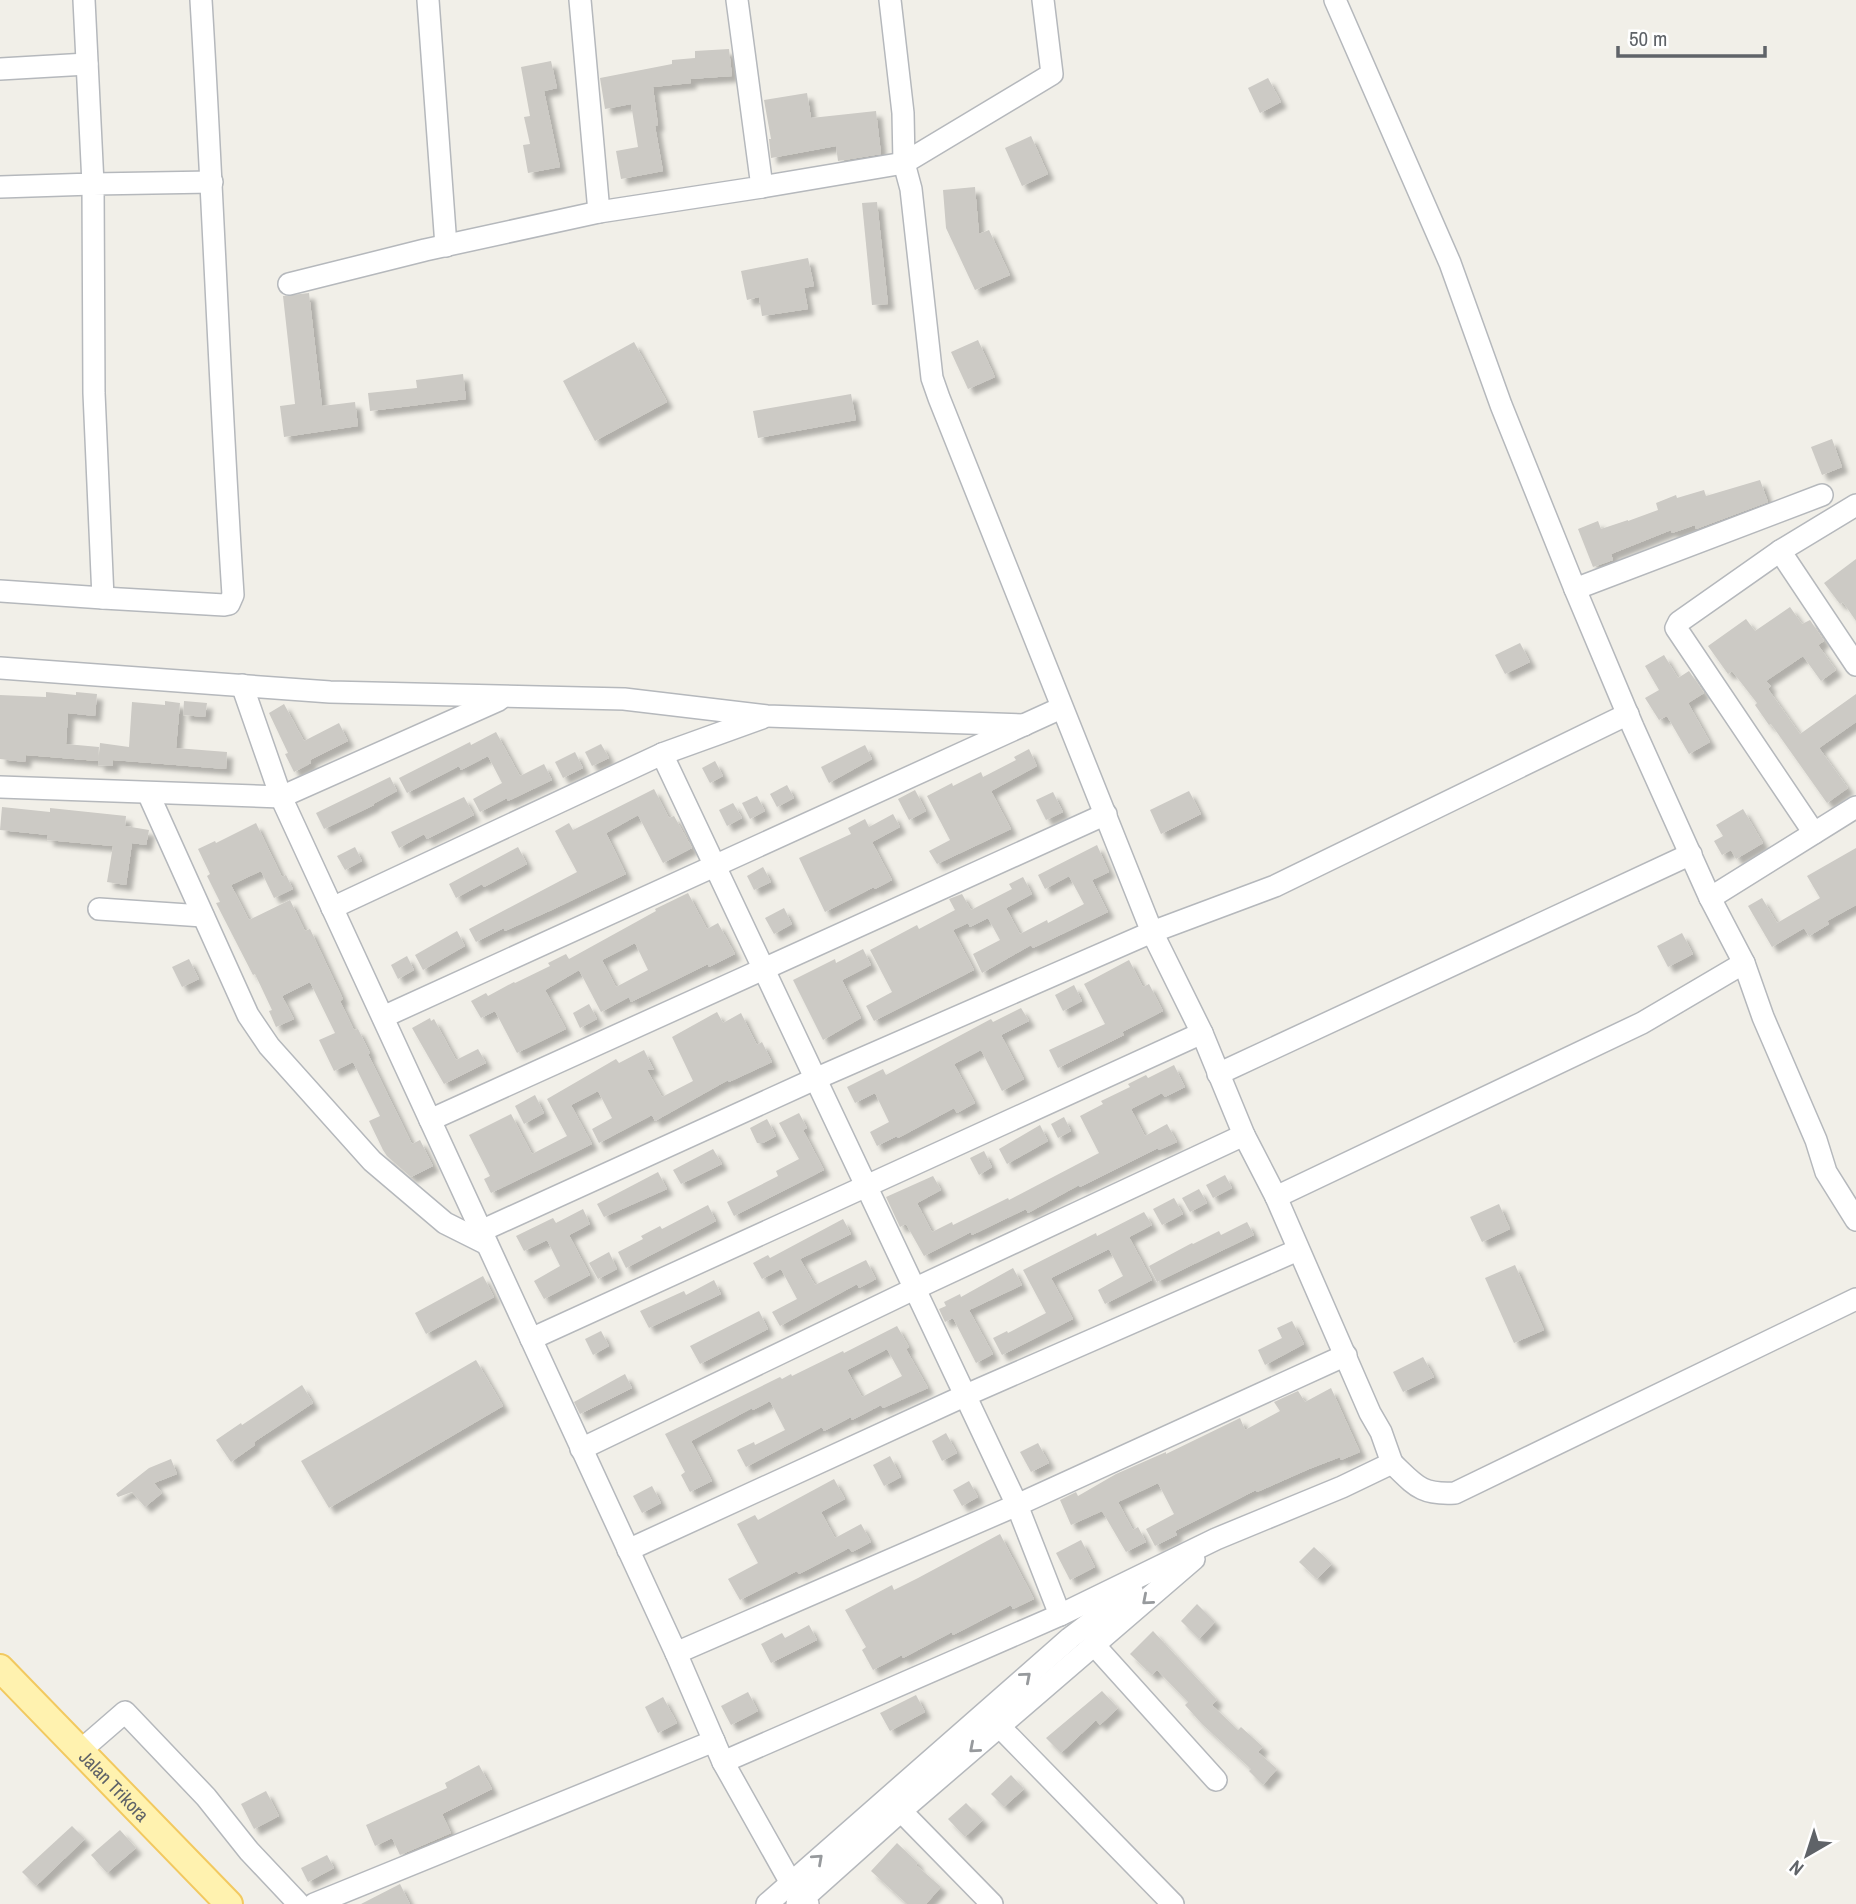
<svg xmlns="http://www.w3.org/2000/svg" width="1856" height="1904" viewBox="0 0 1856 1904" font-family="'Archivo Narrow',sans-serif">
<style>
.building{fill:#cccac5;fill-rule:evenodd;filter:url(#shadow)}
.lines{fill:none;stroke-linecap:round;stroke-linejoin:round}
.minor-casing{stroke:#b5b8bc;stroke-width:24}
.major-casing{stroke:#f2c960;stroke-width:30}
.minor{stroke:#fff;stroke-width:21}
.major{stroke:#fff2af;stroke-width:26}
.oneway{stroke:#979a9d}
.labels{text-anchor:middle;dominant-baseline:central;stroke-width:6;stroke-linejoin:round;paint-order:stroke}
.street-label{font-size:19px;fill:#5f6368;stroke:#fff}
</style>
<defs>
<filter id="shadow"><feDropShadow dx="6" dy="6" stdDeviation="2" flood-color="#0004"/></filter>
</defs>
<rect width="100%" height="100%" fill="#f1efe8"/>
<g class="building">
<polygon points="729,49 732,76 690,79 691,83 653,87 658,125 655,126 663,171 621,179 616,151 638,147 631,104 605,109 600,78 672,64 672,60 695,58 695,51"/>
<polygon points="551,61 557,88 544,91 560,167 528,173 523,145 530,144 524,117 530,116 521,67"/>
<polygon points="1268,78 1281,102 1260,113 1248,88"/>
<polygon points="807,93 811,118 876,111 881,154 838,161 836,146 771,158 769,139 771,139 764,100"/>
<polygon points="1031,136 1048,174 1022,186 1005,148"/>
<polygon points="975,187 979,234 989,230 1010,275 975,290 946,228 943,190"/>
<polygon points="877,202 888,304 872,305 862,203"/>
<polygon points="808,258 814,286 804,288 808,309 762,316 759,297 747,300 741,271"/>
<polygon points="309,293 322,406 355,402 358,426 284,437 280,406 295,404 283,296"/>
<polygon points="978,340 995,377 968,389 951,352"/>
<polygon points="634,342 667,402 595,441 563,381"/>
<polygon points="463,374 466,399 370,411 368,393 417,388 416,380"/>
<polygon points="851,394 856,420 758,438 753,411"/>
<polygon points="1832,439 1842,467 1822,475 1811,447"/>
<polygon points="1760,480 1768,502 1696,529 1695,525 1672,533 1671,530 1611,554 1613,560 1593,567 1578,529 1598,521 1601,529 1628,520 1628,521 1658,510 1656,503 1676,495 1677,498 1704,490 1706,496"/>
<polygon points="1856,559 1856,621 1843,602 1840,604 1824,583"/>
<polygon points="1790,607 1802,624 1810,620 1824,641 1818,645 1836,670 1821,681 1803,656 1766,681 1771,686 1768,689 1800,734 1856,694 1856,722 1819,748 1848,788 1827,803 1771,724 1769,725 1755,705 1757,703 1732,671 1728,674 1708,646 1746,619 1755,631"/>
<polygon points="1520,643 1530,662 1505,674 1495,655"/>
<polygon points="1664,655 1678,678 1689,671 1704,693 1688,703 1710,742 1689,754 1667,716 1659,720 1645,698 1659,690 1645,666"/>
<polygon points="46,692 76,695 76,692 97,694 95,716 68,713 66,744 99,747 98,761 26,755 25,762 0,759 0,695 46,697"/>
<polygon points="165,701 180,703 176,748 227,752 226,769 113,760 113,766 98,765 100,743 129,747 132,702 165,705"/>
<polygon points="184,701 207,703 205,717 183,715"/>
<polygon points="284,704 304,741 339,723 348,741 310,760 311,763 294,772 285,754 288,753 269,713"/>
<polygon points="496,732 520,776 544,764 552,780 508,801 507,798 480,812 473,799 502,783 488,756 461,770 459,766 407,793 399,778 470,742 471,745"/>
<polygon points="601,744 609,758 592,766 585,752"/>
<polygon points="865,745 872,759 829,783 821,767"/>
<polygon points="1029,749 1037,766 991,791 1011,829 937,864 929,851 950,840 927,796 952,783 953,786 981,772 983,777 1016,760 1014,757"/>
<polygon points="575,752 583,768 563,778 555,762"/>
<polygon points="715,761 723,776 710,783 702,768"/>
<polygon points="390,777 397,791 373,804 374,805 324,829 316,813"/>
<polygon points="787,785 794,798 777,807 770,794"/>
<polygon points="654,789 669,818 674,816 692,848 663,863 638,815 606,833 626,874 556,908 505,931 504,928 476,942 469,929 577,872 555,831 569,823 573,830"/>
<polygon points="915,790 926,811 909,820 898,799"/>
<polygon points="1189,791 1201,814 1161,834 1150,810"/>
<polygon points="1053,792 1063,812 1046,820 1036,800"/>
<polygon points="757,796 765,811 750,819 742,803"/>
<polygon points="464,797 474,815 427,839 424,834 399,848 391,832"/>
<polygon points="733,803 742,818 727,826 719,810"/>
<polygon points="2,807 50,812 50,808 126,816 125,826 149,830 146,845 132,843 126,885 107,882 113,846 47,840 48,835 0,830"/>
<polygon points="1743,809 1763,843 1736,859 1731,850 1722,855 1714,841 1723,836 1716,825"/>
<polygon points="893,814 900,827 872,842 892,880 875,889 874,887 825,912 799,858 851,834 848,828 865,819 869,827"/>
<polygon points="256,823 282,877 286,875 293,889 274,898 261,871 231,885 249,920 290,900 305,931 310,929 343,999 340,1001 354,1030 358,1029 370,1053 368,1054 412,1144 420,1140 433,1166 411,1177 387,1156 383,1150 369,1121 380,1116 353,1062 334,1071 319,1040 335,1033 310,982 282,996 294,1019 276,1027 269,1011 272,1010 255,974 253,975 216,903 220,902 207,876 210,874 198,849 215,841 216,843"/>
<polygon points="1097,845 1109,872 1092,880 1108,912 1033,948 1031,945 982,973 973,954 1000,940 988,918 970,927 968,923 953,930 974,970 874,1021 866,1006 892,992 870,950 917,925 919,929 955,910 949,899 962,894 971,910 1012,889 1009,884 1023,877 1032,894 1006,908 1020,934 1047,920 1048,923 1084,904 1069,876 1045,889 1038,875"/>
<polygon points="355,847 362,861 345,870 337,856"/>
<polygon points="518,847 527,864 484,887 482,884 456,898 449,884"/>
<polygon points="1856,848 1856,905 1827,921 1829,924 1809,936 1804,928 1772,947 1748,906 1762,898 1777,923 1820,898 1807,876"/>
<polygon points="763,867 771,882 754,890 747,876"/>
<path d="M 688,893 L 707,929 L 718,923 L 735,954 L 709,967 L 708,964 L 631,1002 L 629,997 L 601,1012 L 579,970 L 545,990 L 566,1029 L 517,1053 L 495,1011 L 481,1018 L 471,1001 L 486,993 L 488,996 L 514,982 L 515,983 L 550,966 L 548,963 L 566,954 L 569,959 L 656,911 L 655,909 ZM 635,943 L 648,970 L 616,987 L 602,960 Z"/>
<polygon points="784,908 792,924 774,934 765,918"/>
<polygon points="457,931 465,946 423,970 415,955"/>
<polygon points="1682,933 1693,954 1668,967 1657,946"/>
<polygon points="863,949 871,965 842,980 861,1018 823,1040 793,980 835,959 836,963"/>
<polygon points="407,956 414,970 398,979 391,965"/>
<polygon points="189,959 199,979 182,987 172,967"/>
<polygon points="1129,960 1143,987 1149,984 1163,1011 1122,1032 1124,1035 1058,1068 1049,1050 1105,1024 1084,984"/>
<polygon points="1074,985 1082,1001 1063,1011 1055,995"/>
<polygon points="589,1004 597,1019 580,1028 573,1013"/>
<polygon points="1021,1008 1029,1021 1001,1035 1024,1079 1002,1091 981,1050 954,1064 975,1103 957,1113 954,1108 898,1138 897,1136 877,1146 870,1132 889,1122 875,1093 855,1103 847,1087 883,1069 886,1075 991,1019 993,1022"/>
<polygon points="717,1012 723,1023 741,1013 757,1045 762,1042 772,1062 729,1082 728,1080 655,1121 652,1115 599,1143 592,1129 612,1118 598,1091 571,1105 592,1144 491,1193 484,1179 490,1176 469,1135 511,1114 532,1154 567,1136 547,1099 616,1059 619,1063 644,1050 654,1070 647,1070 662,1097 693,1081 672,1037"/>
<polygon points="430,1018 431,1021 434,1019 456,1060 478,1049 486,1063 444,1084 412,1028"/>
<polygon points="1174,1065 1185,1087 1165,1097 1162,1093 1131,1109 1145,1136 1167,1124 1177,1142 1159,1150 1158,1148 1080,1187 1079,1185 1028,1213 1026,1209 972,1235 971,1232 924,1256 906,1224 900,1227 886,1197 933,1176 941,1190 917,1203 932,1232 952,1222 953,1225 1008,1198 1009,1200 1097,1154 1099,1153 1080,1116 1103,1104 1101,1101 1130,1087 1128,1084 1146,1075 1148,1078"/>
<polygon points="535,1095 544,1113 524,1124 515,1106"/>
<polygon points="799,1113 807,1128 803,1130 824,1170 734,1216 727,1202 778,1176 776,1171 799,1159 779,1123"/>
<polygon points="1064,1117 1071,1131 1058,1138 1051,1124"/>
<polygon points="767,1119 776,1136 763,1143 757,1143 750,1128"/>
<polygon points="1040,1125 1048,1141 1007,1164 999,1149"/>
<polygon points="713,1149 722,1164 681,1184 673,1170"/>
<polygon points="984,1151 992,1167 979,1175 970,1158"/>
<polygon points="658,1172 667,1189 604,1217 597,1204"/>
<polygon points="1225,1175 1232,1188 1213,1198 1206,1185"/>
<polygon points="1199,1189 1207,1203 1190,1212 1182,1198"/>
<polygon points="1174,1198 1183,1214 1162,1225 1153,1209"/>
<polygon points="1499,1204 1510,1229 1482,1242 1470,1217"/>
<polygon points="708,1205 716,1221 626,1268 618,1252 643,1239 641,1236 660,1226 662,1229"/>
<polygon points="583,1209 590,1224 569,1235 590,1275 544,1299 534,1281 560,1266 547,1240 524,1251 516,1236 553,1218 556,1223"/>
<polygon points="1144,1212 1152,1225 1129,1237 1152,1280 1105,1304 1098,1290 1123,1276 1109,1249 1051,1278 1073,1319 1002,1355 993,1338 1007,1331 1008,1333 1046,1313 1023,1270 1096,1233 1097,1236"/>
<polygon points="843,1219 851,1234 800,1259 815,1285 866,1260 876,1279 859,1288 857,1284 780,1326 772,1312 797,1299 781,1269 762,1279 753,1263 768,1255 770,1258"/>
<polygon points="1247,1222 1254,1235 1157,1282 1149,1266 1192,1243 1193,1244 1219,1231 1221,1235"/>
<polygon points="609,1252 617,1269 598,1279 589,1263"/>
<polygon points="1515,1265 1544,1330 1514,1343 1485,1278"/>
<polygon points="1013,1268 1022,1285 969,1310 993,1354 976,1363 953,1318 945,1322 939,1309 946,1306 944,1302 960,1294 961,1297"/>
<polygon points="483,1276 494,1297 426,1334 415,1313"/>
<polygon points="714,1280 721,1294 649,1328 640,1311 684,1291 686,1295"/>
<polygon points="759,1311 768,1329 700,1364 690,1346"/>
<polygon points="1292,1321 1304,1344 1265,1365 1258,1350 1282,1338 1277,1328"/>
<path d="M 897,1326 L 909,1347 L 906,1349 L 928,1388 L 883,1408 L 881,1405 L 852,1420 L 851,1417 L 824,1431 L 822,1427 L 746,1467 L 737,1450 L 754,1442 L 755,1445 L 785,1430 L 770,1401 L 753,1410 L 752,1408 L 691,1441 L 712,1481 L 690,1492 L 681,1475 L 685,1472 L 665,1434 L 780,1377 L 782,1379 L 791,1374 L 792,1376 L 843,1351 L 844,1353 ZM 887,1349 L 902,1376 L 862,1397 L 847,1370 Z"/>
<polygon points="601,1331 609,1346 593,1355 585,1339"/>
<polygon points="1423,1357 1434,1377 1403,1392 1393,1372"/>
<polygon points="476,1360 503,1406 329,1508 301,1461"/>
<polygon points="625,1374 632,1388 580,1414 574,1402"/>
<polygon points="302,1385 313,1403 254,1442 255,1445 231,1462 216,1440 241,1423 242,1425"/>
<polygon points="1331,1388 1360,1452 1341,1460 1340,1457 1309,1469 1257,1492 1256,1490 1175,1531 1177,1535 1155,1546 1146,1529 1174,1514 1158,1483 1118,1502 1133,1530 1138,1527 1146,1542 1126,1552 1102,1511 1071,1525 1060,1500 1076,1492 1078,1496 1116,1474 1166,1452 1166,1454 1240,1418 1245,1430 1280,1411 1274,1402 1298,1391 1305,1402"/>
<polygon points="946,1433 957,1453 942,1461 932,1441"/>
<polygon points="1038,1443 1049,1463 1031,1472 1020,1452"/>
<polygon points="890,1456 901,1477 884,1486 873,1465"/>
<polygon points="171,1459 177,1474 154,1483 162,1493 145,1507 132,1492 118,1497 116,1494 149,1468"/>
<polygon points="834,1479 845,1499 821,1512 835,1538 861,1524 871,1542 852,1552 849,1548 799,1574 797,1571 740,1600 728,1579 758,1563 737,1524 755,1515 758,1520"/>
<polygon points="969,1481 978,1497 962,1506 953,1490"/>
<polygon points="652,1486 661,1503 642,1513 633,1496"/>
<polygon points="1000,1534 1034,1599 1013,1609 1011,1605 953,1635 952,1632 903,1658 902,1655 873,1670 862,1650 866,1647 845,1610 892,1585 894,1590 918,1578"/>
<polygon points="1081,1540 1095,1567 1070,1580 1056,1553"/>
<polygon points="1314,1547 1332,1564 1317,1579 1299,1562"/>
<polygon points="1197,1604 1215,1622 1199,1639 1181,1621"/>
<polygon points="809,1625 817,1640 771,1663 761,1644 782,1633 785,1638"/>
<polygon points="1153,1631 1217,1700 1212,1705 1238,1730 1241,1727 1263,1747 1258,1752 1277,1769 1263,1785 1249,1771 1251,1769 1202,1724 1185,1705 1188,1702 1157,1670 1152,1675 1130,1654"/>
<polygon points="1102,1691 1118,1708 1100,1725 1096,1720 1061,1753 1046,1738"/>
<polygon points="748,1692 758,1711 731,1725 721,1706"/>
<polygon points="916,1695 925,1712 890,1731 880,1713"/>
<polygon points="663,1697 677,1723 658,1733 645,1707"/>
<polygon points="479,1765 492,1789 442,1814 451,1833 400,1855 392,1838 375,1846 366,1825 447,1788 445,1783"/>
<polygon points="1011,1775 1024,1789 1004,1807 991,1794"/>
<polygon points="266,1791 279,1816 254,1829 241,1804"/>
<polygon points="966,1803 983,1820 965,1837 948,1819"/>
<polygon points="72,1826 85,1839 36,1886 22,1872"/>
<polygon points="120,1830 136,1848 107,1873 91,1855"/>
<polygon points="897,1843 918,1863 916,1865 941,1887 926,1904 907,1904 871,1871"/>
<polygon points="327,1855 334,1868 308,1882 301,1868"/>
<polygon points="400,1884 410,1904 361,1904"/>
</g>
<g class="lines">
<g class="minor-casing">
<g id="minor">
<polyline points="428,0 446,246"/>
<polyline points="580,0 599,212"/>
<polyline points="1335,0 1450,263 1501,405 1575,589 1633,727 1710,898 1744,963 1763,1017 1816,1140 1826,1172 1856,1220"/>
<polyline points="0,69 87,64"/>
<polyline points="0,187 93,184 84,0"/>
<polyline points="762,187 904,163 1052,74 1043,0"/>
<polyline points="289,284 425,250 599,212 762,187 737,0"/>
<polyline points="1780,551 1856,665"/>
<polyline points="1575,589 1822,495"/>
<polyline points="0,591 103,598 94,393 93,184 212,182"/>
<path d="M 103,598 L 224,605 L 229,604 L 233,595 C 220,397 213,198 201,0"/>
<polyline points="0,668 330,692 624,699 767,716 1024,725"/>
<polyline points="242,685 281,797 676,1653 723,1762 791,1883 808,1904"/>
<polyline points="662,754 1017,1505 1060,1615"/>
<polyline points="0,787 281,797 499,700"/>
<polyline points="148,793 248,1015 269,1046 372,1161 445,1223 487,1244"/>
<polyline points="1814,833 1676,628 1679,622 1780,551 1856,505"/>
<polyline points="1710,898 1856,807"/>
<polyline points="332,908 662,754 762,718"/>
<polyline points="99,909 203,916"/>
<polyline points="383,1017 1061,708"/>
<polyline points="1218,1074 1691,854"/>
<polyline points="430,1120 1106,814"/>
<polyline points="1276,1197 1642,1023 1744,963"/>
<polyline points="481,1231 815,1079 1152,932 1275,886 1628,714"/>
<polyline points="531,1339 1202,1033"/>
<polyline points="581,1449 914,1289 1244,1135"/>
<path d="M 1392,1463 C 1416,1486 1421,1495 1455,1493 L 1856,1299"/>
<polyline points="628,1550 964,1396 1298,1250"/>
<polyline points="1095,1646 1216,1780"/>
<polyline points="676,1653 1017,1505 1346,1355"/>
<polyline points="999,1726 1173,1904"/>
<polyline points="80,1751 125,1712 206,1797 249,1851 299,1904"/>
<polyline points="723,1762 1060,1615 1216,1539 1342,1487 1392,1463 1381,1432 1370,1413 1276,1197 1244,1135 1202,1033 1152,932 939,398 932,378 911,189 904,163 903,113 890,0"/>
<polyline points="901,1811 992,1904"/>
<polyline points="314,1904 714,1741"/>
<polyline points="767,1904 1070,1638 1132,1591"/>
<polyline points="797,1904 901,1811 1194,1559"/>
</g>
</g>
<g class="major-casing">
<g id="major">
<path id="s1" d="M 0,1668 L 229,1904"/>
</g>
</g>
<use href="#minor" class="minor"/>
<use href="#major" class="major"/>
</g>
<defs><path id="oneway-chevron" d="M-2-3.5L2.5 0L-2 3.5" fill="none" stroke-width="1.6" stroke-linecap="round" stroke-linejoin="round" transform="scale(1.75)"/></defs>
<g class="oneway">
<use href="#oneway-chevron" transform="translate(1147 1600) rotate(139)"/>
<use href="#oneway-chevron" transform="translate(1026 1677) rotate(-41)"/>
<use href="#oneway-chevron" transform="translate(974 1748) rotate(139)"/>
<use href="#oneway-chevron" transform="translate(818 1859) rotate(-42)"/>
</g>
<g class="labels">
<g class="street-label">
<text stroke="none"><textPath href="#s1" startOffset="164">Jalan Trikora</textPath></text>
</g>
</g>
<g transform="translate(1807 1855) rotate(219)" stroke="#ffffff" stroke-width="5" paint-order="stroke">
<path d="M0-5L12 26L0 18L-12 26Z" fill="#5f6368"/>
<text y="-10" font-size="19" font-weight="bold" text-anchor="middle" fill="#5f6368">N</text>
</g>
<path d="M1618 46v10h147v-10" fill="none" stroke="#5f6368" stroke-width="3.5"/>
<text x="1629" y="46" font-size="21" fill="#5f6368" stroke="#ffffff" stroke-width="5" paint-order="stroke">50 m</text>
</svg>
